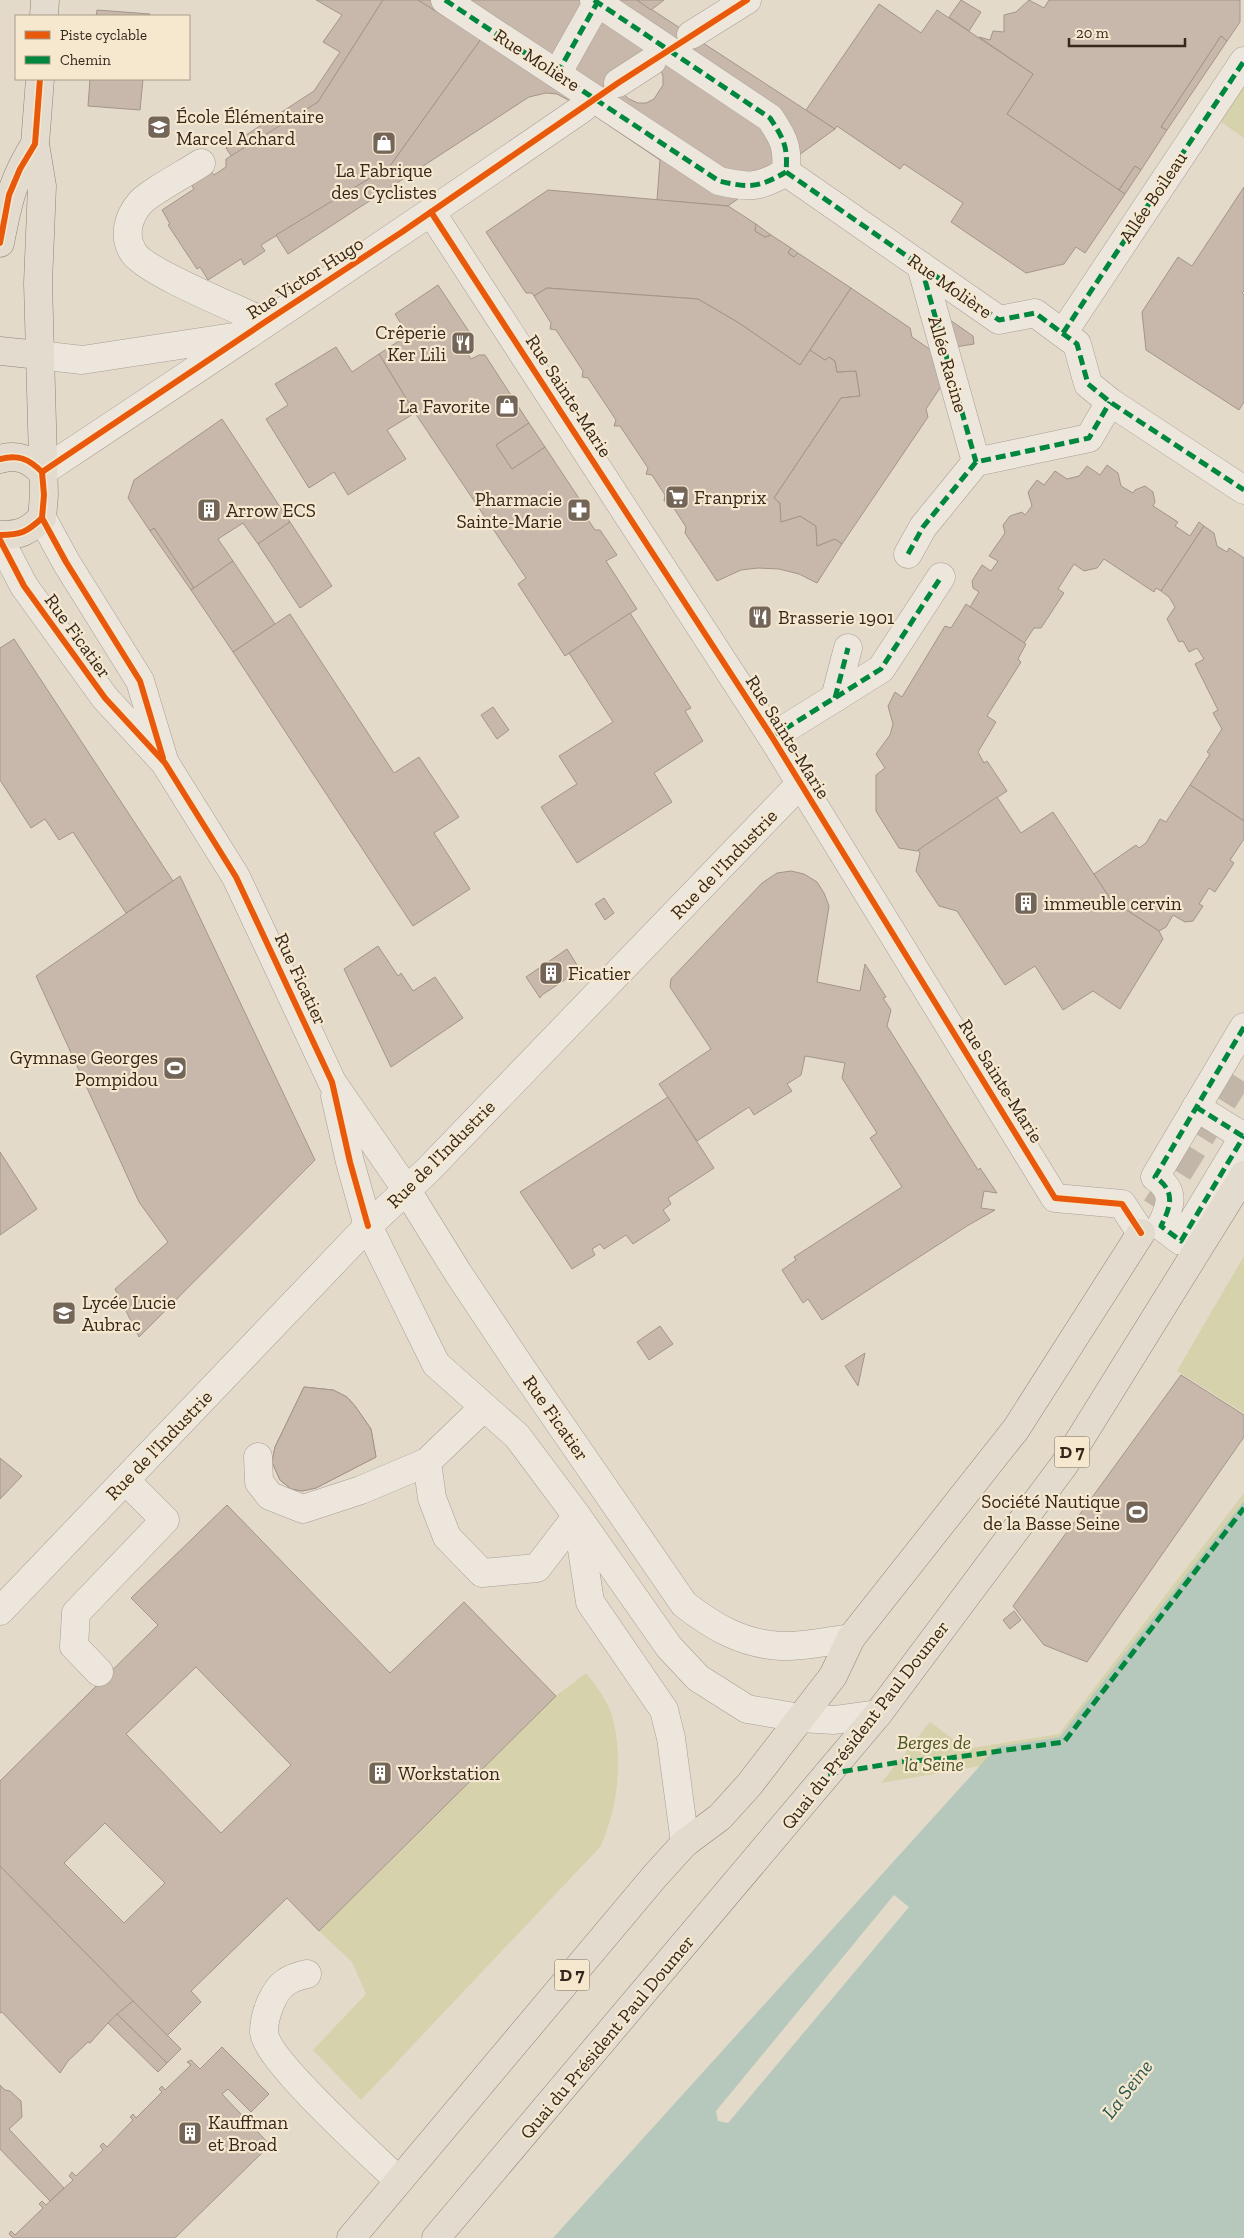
<svg xmlns="http://www.w3.org/2000/svg" width="1244" height="2238" viewBox="0 0 1244 2238" font-family="'Zilla Slab',serif">
<style>
.green{fill:#d5d2ac}
.water{fill:#b6c8bb}
.pier{fill:#e4daca}
.building{fill:#c7b8ab;stroke:#a4958a;fill-rule:evenodd}
.lines{fill:none;stroke-linecap:round;stroke-linejoin:round}
.major-tunnel{stroke:#c1b6a7;stroke-width:28;stroke-dasharray:28 14;stroke-linecap:butt}
.minor-casing{stroke:#a99f94;stroke-width:29}
.major-casing{stroke:#8e857a;stroke-width:29}
.minor{stroke:#ece6dc;stroke-width:28}
.major{stroke:#e3dbcd;stroke-width:28}
.quiet{stroke:#00873e;stroke-width:5;stroke-dasharray:10 5;stroke-linecap:butt}
.cycleway-casing{stroke:#f5e8cf;stroke-width:9}
.cycleway{stroke:#e8590c;stroke-width:6}
.labels{text-anchor:middle;dominant-baseline:central;stroke-width:4.5;stroke-linejoin:round;paint-order:stroke}
.shield{fill:#f5e8cf;stroke:#6f6152;stroke-width:1}
.shield-label{font-size:18px;font-weight:bold;fill:#36271c}
.street-label{font-size:19px;fill:#36271c;stroke:#f5e8cf}
.poi-label{font-size:19px;fill:#36271c;stroke:#f5e8cf;text-anchor:start}
.park-label{font-size:19px;font-style:italic;fill:#4a5323;stroke:#f5e8cf}
.water-label{font-size:20px;font-style:italic;fill:#2b5651;stroke:#f5e8cf}
</style>
<rect width="100%" height="100%" fill="#e4daca"/>
<g class="green">
<polygon points="1244,54 1244,138 1207,112"/>
<polygon points="1244,1256 1244,1413 1177,1371"/>
<polygon points="1244,1493 1244,1524 1067,1751 881,1783 930,1722 966,1749 1059,1734"/>
<path d="M 586,1673 C 597,1687 609,1702 613,1720 C 620,1746 619,1779 614,1805 C 611,1819 606,1833 601,1846 L 361,2100 L 313,2050 L 366,1994 L 352,1962 L 319,1931 L 556,1696 Z"/>
</g>
<polygon class="water" points="1244,1501 1244,2238 553,2238 997,1747 1060,1737"/>
<polygon class="pier" points="894,1895 909,1907 728,2123 718,2121 716,2111"/>
<g class="building">
<polygon points="316,0 383,0 318,102 232,157 226,148 314,91 340,52 323,42 342,15"/>
<polygon points="383,0 418,0 481,39 390,166 261,245 265,251 244,265 241,259 208,280 200,267 197,269 168,225 170,224 162,210 194,189 190,183 210,170 214,175 226,167 226,159 318,102"/>
<path d="M 418,0 L 637,0 L 835,129 L 728,206 L 657,200 L 660,160 L 583,108 L 557,94 L 546,93 L 529,97 L 288,254 L 276,235 L 390,166 L 481,39 ZM 660,68 L 663,76 L 663,85 L 654,99 L 646,103 L 638,103 L 629,99 L 622,93 Z"/>
<polygon points="637,0 664,0 651,10"/>
<polygon points="961,0 981,12 969,31 949,17"/>
<polygon points="1029,0 1044,8 1049,0 1240,0 1240,22 1227,41 1221,36 1161,127 1167,130 1141,170 1135,166 1119,190 1007,114 1033,74 979,37 990,40 993,31 1004,32 1004,15 1016,12"/>
<polygon points="879,4 921,33 937,10 1033,74 1007,114 1125,194 1085,253 1076,247 1064,264 1026,273 951,222 963,203 960,201 904,164 900,169 837,126 835,129 806,110"/>
<polygon points="97,10 150,14 149,16 96,16"/>
<polygon points="1221,36 1227,41 1167,130 1161,127"/>
<polygon points="90,79 143,79 140,110 88,106"/>
<polygon points="1135,166 1141,170 1125,194 1119,190"/>
<polygon points="1244,187 1244,291 1242,293 1244,295 1244,402 1239,410 1146,350 1142,312 1178,257 1192,266"/>
<polygon points="548,190 728,206 756,224 755,231 765,237 771,235 791,248 788,253 794,257 798,253 851,288 800,365 739,323 698,299 547,288 534,296 532,293 526,293 486,232"/>
<polygon points="756,224 771,235 765,237 755,231"/>
<polygon points="791,248 798,253 794,257 788,253"/>
<polygon points="438,285 470,333 469,339 461,344 471,359 479,355 485,355 529,423 496,445 512,469 545,447 582,503 581,509 595,530 600,530 617,555 606,561 637,609 565,656 518,584 526,578 415,413 379,354 408,335 395,314"/>
<polygon points="547,288 698,299 739,323 800,365 810,350 825,360 829,357 835,361 837,372 856,371 860,396 841,398 774,498 780,503 781,522 800,516 816,526 817,546 835,539 842,544 817,583 799,574 779,569 758,568 741,570 717,581 685,533 686,527 670,502 664,501 665,495 652,475 646,474 648,468 620,426 614,426 616,420 588,378 582,377 583,371 556,330 550,329 551,323 534,296"/>
<polygon points="851,288 910,328 912,337 944,359 948,376 926,409 928,417 842,544 835,539 817,546 816,526 800,516 781,522 780,503 774,498 841,398 860,396 856,371 837,372 835,361 829,357 825,360 810,350"/>
<polygon points="947,318 973,336 974,344 949,348"/>
<polygon points="336,347 352,372 379,354 415,413 387,430 406,459 348,495 334,472 309,488 266,419 288,405 275,384"/>
<polygon points="222,419 290,522 258,544 243,523 218,539 233,561 194,588 154,528 150,531 128,498 134,480"/>
<polygon points="529,423 545,447 512,469 496,445"/>
<polygon points="1107,465 1118,473 1121,486 1133,493 1135,490 1145,486 1153,492 1155,502 1153,506 1178,522 1175,526 1190,536 1199,522 1204,526 1161,591 1156,588 1154,592 1104,559 1097,568 1084,571 1074,564 1058,589 1064,593 1041,628 1034,628 1024,643 970,607 979,592 973,588 972,581 982,565 991,571 998,561 989,556 1005,533 1003,525 1010,516 1022,512 1025,515 1032,506 1028,492 1037,480 1044,485 1055,471 1067,479 1079,476 1087,466 1100,475"/>
<polygon points="290,522 332,586 300,608 258,544"/>
<polygon points="1204,526 1214,533 1217,546 1227,552 1229,548 1244,558 1244,821 1190,785 1210,754 1207,752 1222,729 1213,713 1218,710 1195,664 1204,659 1197,648 1189,652 1183,641 1179,642 1167,619 1175,607 1169,597 1161,591"/>
<polygon points="154,528 194,588 191,590 150,531"/>
<polygon points="233,561 275,624 233,652 191,590"/>
<polygon points="966,604 1026,644 1018,659 1021,662 987,716 996,722 978,752 984,763 987,761 1007,791 917,851 899,848 876,811 876,775 885,768 876,754 890,735 893,724 888,706 895,692 902,697 945,626 951,628"/>
<polygon points="630,613 691,708 685,711 703,741 654,773 672,802 577,863 541,807 577,784 559,756 613,722 569,653"/>
<polygon points="290,614 394,773 419,757 459,817 434,833 470,889 413,926 233,652"/>
<polygon points="14,639 173,881 126,913 73,832 59,840 45,819 31,828 0,780 0,648"/>
<polygon points="493,707 509,730 497,739 481,715"/>
<polygon points="1190,785 1244,821 1244,839 1230,860 1234,863 1215,892 1209,888 1199,904 1203,906 1193,921 1185,922 1173,915 1166,927 1159,931 1111,900 1094,874 1136,845 1139,848 1146,843 1160,819 1166,822"/>
<polygon points="997,797 1021,833 1053,812 1111,900 1159,931 1163,939 1120,1009 1093,991 1063,1010 1035,966 1005,985 957,911 939,906 916,871 920,853 918,850"/>
<polygon points="791,871 804,874 817,882 824,893 829,906 817,982 860,991 865,964 886,997 883,998 891,1010 887,1026 978,1170 980,1168 997,1193 984,1191 981,1208 995,1210 967,1226 822,1320 808,1299 803,1303 782,1270 796,1260 794,1257 902,1187 870,1138 877,1133 842,1078 845,1063 805,1056 801,1075 787,1084 792,1091 754,1115 749,1107 697,1141 659,1084 711,1049 670,987 671,979 762,883 777,873"/>
<polygon points="180,876 315,1160 139,1337 115,1289 168,1242 139,1202 36,976"/>
<polygon points="604,898 614,913 605,920 595,904"/>
<polygon points="378,946 398,976 401,973 413,991 435,977 463,1018 391,1067 344,969"/>
<polygon points="567,949 577,965 569,971 572,975 542,995 540,998 526,977"/>
<polygon points="668,1097 714,1168 668,1198 671,1204 663,1210 670,1220 633,1244 626,1235 604,1249 600,1244 592,1249 595,1255 572,1269 520,1192"/>
<polygon points="0,1152 37,1209 0,1235"/>
<polygon points="660,1326 673,1344 649,1360 637,1342"/>
<polygon points="865,1353 858,1386 845,1366"/>
<polygon points="1181,1375 1244,1415 1244,1437 1087,1662 1044,1645 1013,1606"/>
<polygon points="304,1387 333,1390 347,1397 355,1406 371,1429 376,1457 316,1488 302,1491 291,1489 280,1480 272,1462 275,1447"/>
<polygon points="304,1387 333,1390 347,1397 355,1406 371,1429 376,1457 316,1488 302,1491 291,1489 280,1480 272,1462 275,1447"/>
<polygon points="0,1458 22,1476 0,1499"/>
<path d="M 227,1505 L 390,1673 L 464,1602 L 556,1696 L 319,1931 L 287,1898 L 191,1991 L 201,2002 L 167,2036 L 0,1866 L 0,1781 L 158,1625 L 131,1598 ZM 196,1667 L 291,1765 L 221,1833 L 126,1734 ZM 105,1823 L 165,1883 L 124,1923 L 64,1863 Z"/>
<polygon points="1014,1611 1021,1620 1010,1629 1003,1620"/>
<polygon points="0,1866 133,2001 108,2023 90,2043 88,2042 68,2061 60,2073 2,2012 0,2013"/>
<polygon points="133,2001 181,2049 167,2063 117,2014"/>
<polygon points="117,2014 167,2063 158,2072 108,2023"/>
<polygon points="222,2047 269,2094 251,2112 228,2089 222,2094 270,2145 175,2238 13,2238 9,2234 11,2231 15,2235 43,2208 39,2204 42,2201 46,2205 73,2180 69,2176 72,2172 76,2176 103,2150 100,2146 103,2143 107,2147 133,2120 130,2117 133,2114 136,2118 162,2092 159,2089 162,2086 165,2090 191,2065 187,2062 191,2060 200,2069"/>
<polygon points="0,2085 5,2090 10,2091 21,2101 22,2117 9,2129 64,2188 50,2201 0,2149"/>
</g>
<g class="lines">
<polyline class="major-tunnel" points="1156,1208 1244,1067"/>
<g class="minor-casing">
<g id="minor">
<path d="M 445,0 L 719,181 C 749,188 759,188 786,172"/>
<path d="M 594,0 L 770,118 C 784,139 788,147 786,172"/>
<polyline points="691,35 747,0"/>
<polyline points="557,74 597,3"/>
<polyline points="618,83 652,61"/>
<path d="M 201,163 C 188,172 148,193 140,203 C 128,217 123,236 133,252 C 143,271 240,310 265,322"/>
<polyline points="786,172 999,320 1035,313 1077,344 1088,384 1110,402 1244,490"/>
<polyline points="431,212 772,737 1055,1198 1122,1204 1141,1233"/>
<polyline points="921,266 976,462"/>
<polyline points="1063,333 1244,61"/>
<polyline points="39,355 82,360 240,336"/>
<path d="M 42,472 C 223,352 404,231 583,108"/>
<polyline points="42,518 66,562 140,681 163,757"/>
<path d="M 0,540 L 24,586 L 105,698 L 165,763 L 236,877 L 332,1082 L 406,1189 L 458,1273 L 518,1363 L 684,1604 C 713,1627 743,1644 781,1646 C 804,1647 829,1641 851,1638"/>
<polyline points="908,554 923,527 976,462 1089,438 1110,402"/>
<polyline points="835,698 848,648"/>
<polyline points="772,737 881,669 941,577"/>
<path d="M 1244,1027 L 1155,1177 C 1176,1191 1171,1206 1161,1226 L 1181,1241 L 1244,1136"/>
<polyline points="335,1096 350,1162 368,1226 436,1364 517,1436 577,1516 669,1647 698,1678 747,1709 800,1718 834,1720 878,1714"/>
<polyline points="1196,1107 1244,1137"/>
<polyline points="258,1457 259,1482 270,1496 303,1509 361,1490 427,1462 484,1407"/>
<polyline points="427,1462 432,1498 447,1537 482,1573 537,1568 577,1516"/>
<polyline points="578,1523 590,1602 664,1710 671,1738 685,1843"/>
<polyline points="0,1611 368,1226 427,1171 800,784"/>
<polyline points="99,1672 74,1646 76,1613 165,1520 125,1480"/>
<path d="M 307,1974 C 288,1978 279,1984 271,2002 C 267,2011 264,2023 264,2032 C 266,2060 374,2157 399,2181"/>
</g>
</g>
<g class="major-casing">
<g id="major">
<polyline points="44,16 45,0"/>
<path d="M 0,243 C 8,202 12,181 35,144"/>
<polyline points="0,351 39,355"/>
<path d="M 0,459 C 18,454 29,459 42,472"/>
<path d="M 0,535 C 21,535 27,532 42,518 L 44,495 L 38,283 L 42,186 L 35,144 L 40,79"/>
<polyline points="351,2238 655,1876 685,1843 720,1817 749,1785 833,1676 851,1638 1016,1429 1141,1233"/>
<polyline points="436,2238 878,1714 1064,1465 1244,1175"/>
</g>
</g>
<use href="#minor" class="minor"/>
<use href="#major" class="major"/>
<g class="quiet">
<path d="M 445,0 L 719,181 C 749,188 759,188 786,172"/>
<path d="M 594,0 L 770,118 C 784,139 788,147 786,172"/>
<polyline points="557,74 597,3"/>
<polyline points="786,172 999,320 1035,313 1077,344 1088,384 1110,402 1244,490"/>
<polyline points="921,266 976,462"/>
<polyline points="1063,333 1244,61"/>
<polyline points="908,554 923,527 976,462 1089,438 1110,402"/>
<polyline points="835,698 848,648"/>
<polyline points="772,737 881,669 941,577"/>
<path d="M 1244,1027 L 1155,1177 C 1176,1191 1171,1206 1161,1226 L 1181,1241 L 1244,1136"/>
<polyline points="1196,1107 1244,1137"/>
<polyline points="828,1774 900,1762 950,1758 1064,1742 1244,1508"/>
</g>
<g class="cycleway-casing">
<g id="cycleway">
<polyline points="431,212 772,737 1055,1198 1122,1204 1141,1233"/>
<polyline points="0,243 9,195 20,169 35,144 40,79"/>
<path d="M 0,459 C 18,454 29,459 42,472 L 44,495 L 42,518 C 27,532 21,535 0,535"/>
<polyline points="42,472 265,322 402,232 618,83 747,0"/>
<polyline points="42,518 66,562 140,681 163,758"/>
<polyline points="0,540 24,586 105,698 165,763 236,877 332,1082 350,1162 368,1226"/>
</g>
</g>
<use href="#cycleway" class="cycleway"/>
</g>
<defs>
<g id="school-square" transform="scale(1.25)"><rect x="-9" y="-9" width="18" height="18" rx="4" fill="#736659" stroke="#f5e8cf"/><path d="M0-5L7-2L0 1L-7-2ZM-4 1L0 2.5L4 1V4Q0 6-4 4Z" fill="#fff"/></g>
<g id="shop-square" transform="scale(1.25)"><rect x="-9" y="-9" width="18" height="18" rx="4" fill="#736659" stroke="#f5e8cf"/><path d="M-5-2.5h2.3a2.7 3.5 0 0 1 5.4 0H5L5.5 6h-11ZM-1.5-2.5h3a1.5 2.3 0 0 0-3 0Z" fill="#fff"/></g>
<g id="restaurant-square" transform="scale(1.25)"><rect x="-9" y="-9" width="18" height="18" rx="4" fill="#736659" stroke="#f5e8cf"/><path d="M-5-6h1v4h1v-4h1v4h1v-4h1v5L-1.5 .5V6h-2V.5L-5-1ZM5-6V6H3V1.5H1.5Q1.5-4 5-6Z" fill="#fff"/></g>
<g id="supermarket-square" transform="scale(1.25)"><rect x="-9" y="-9" width="18" height="18" rx="4" fill="#736659" stroke="#f5e8cf"/><path d="M-6-5.5h2.5l.6 2H6L4.5 2H-2.5L-4.4-4H-6ZM-1.5 3.2a1.3 1.3 0 1 0 .1 0ZM3 3.2a1.3 1.3 0 1 0 .1 0Z" fill="#fff"/></g>
<g id="building-square" transform="scale(1.25)"><rect x="-9" y="-9" width="18" height="18" rx="4" fill="#736659" stroke="#f5e8cf"/><path d="M-4-6H4V6H1V3H-1V6H-4ZM-2.5-4.3h1.7v1.8h-1.7ZM.8-4.3h1.7v1.8H.8ZM-2.5-1h1.7V.8h-1.7ZM.8-1h1.7V.8H.8Z" fill="#fff"/></g>
<g id="pharmacy-square" transform="scale(1.25)"><rect x="-9" y="-9" width="18" height="18" rx="4" fill="#736659" stroke="#f5e8cf"/><path d="M-2-6h4v4h4v4h-4v4h-4v-4h-4v-4h4Z" fill="#fff"/></g>
<g id="stadium-square" transform="scale(1.25)"><rect x="-9" y="-9" width="18" height="18" rx="4" fill="#736659" stroke="#f5e8cf"/><path d="M0-5a6.5 5 0 1 0 0 10a6.5 5 0 1 0 0-10ZM-3.5-1.8h7v3.6h-7Z" fill="#fff"/></g>
</defs>
<g fill-rule="evenodd">
<use href="#school-square" x="159" y="127"/>
<use href="#shop-square" x="384" y="143"/>
<use href="#restaurant-square" x="463" y="343"/>
<use href="#shop-square" x="507" y="406"/>
<use href="#supermarket-square" x="677" y="497"/>
<use href="#building-square" x="209" y="510"/>
<use href="#pharmacy-square" x="579" y="510"/>
<use href="#restaurant-square" x="760" y="617"/>
<use href="#building-square" x="1026" y="903"/>
<use href="#building-square" x="551" y="973"/>
<use href="#stadium-square" x="175" y="1068"/>
<use href="#school-square" x="64" y="1313"/>
<use href="#stadium-square" x="1137" y="1512"/>
<use href="#building-square" x="380" y="1773"/>
<use href="#building-square" x="190" y="2133"/>
</g>
<g class="labels">
<g class="shield">
<rect x="1054.5" y="1436.5" width="35" height="31" rx="4"/>
<rect x="554.5" y="1959.5" width="35" height="31" rx="4"/>
</g>
<g class="shield-label">
<text x="1072" y="1452">D 7</text>
<text x="572" y="1975">D 7</text>
</g>
<g class="street-label">
<text transform="translate(537 60) rotate(33)">Rue Molière</text>
<text transform="translate(1153 197) rotate(-56)">Allée Boileau</text>
<text transform="translate(305 278) rotate(-33)">Rue Victor Hugo</text>
<text transform="translate(950 286) rotate(35)">Rue Molière</text>
<text transform="translate(948 364) rotate(74)">Allée Racine</text>
<text transform="translate(569 396) rotate(57)">Rue Sainte-Marie</text>
<text transform="translate(78 636) rotate(54)">Rue Ficatier</text>
<text transform="translate(788 737) rotate(58)">Rue Sainte-Marie</text>
<text transform="translate(724 864) rotate(-46)">Rue de l'Industrie</text>
<text transform="translate(301 979) rotate(65)">Rue Ficatier</text>
<text transform="translate(1001 1081) rotate(58)">Rue Sainte-Marie</text>
<text transform="translate(441 1154) rotate(-45)">Rue de l'Industrie</text>
<text transform="translate(556 1418) rotate(55)">Rue Ficatier</text>
<text transform="translate(159 1445) rotate(-46)">Rue de l'Industrie</text>
<text transform="translate(865 1725) rotate(-52)">Quai du Président Paul Doumer</text>
<text transform="translate(607 2037) rotate(-50)">Quai du Président Paul Doumer</text>
</g>
<g class="poi-label">
<text x="176" y="116">École Élémentaire<tspan x="176" dy="22">Marcel Achard</tspan></text>
<text x="384" y="170" text-anchor="middle">La Fabrique<tspan x="384" dy="22">des Cyclistes</tspan></text>
<text x="446" y="332" text-anchor="end">Crêperie<tspan x="446" dy="22">Ker Lili</tspan></text>
<text x="490" y="406" text-anchor="end">La Favorite</text>
<text x="694" y="497">Franprix</text>
<text x="562" y="499" text-anchor="end">Pharmacie<tspan x="562" dy="22">Sainte-Marie</tspan></text>
<text x="226" y="510">Arrow ECS</text>
<text x="778" y="617">Brasserie 1901</text>
<text x="1044" y="903">immeuble cervin</text>
<text x="568" y="973">Ficatier</text>
<text x="158" y="1057" text-anchor="end">Gymnase Georges<tspan x="158" dy="22">Pompidou</tspan></text>
<text x="82" y="1302">Lycée Lucie<tspan x="82" dy="22">Aubrac</tspan></text>
<text x="1120" y="1501" text-anchor="end">Société Nautique<tspan x="1120" dy="22">de la Basse Seine</tspan></text>
<text x="398" y="1773">Workstation</text>
<text x="208" y="2122">Kauffman<tspan x="208" dy="22">et Broad</tspan></text>
</g>
<g class="park-label">
<text x="934" y="1742">Berges de<tspan x="934" dy="22">la Seine</tspan></text>
</g>
<g class="water-label">
<text transform="translate(1127 2089) rotate(-52)">La Seine</text>
</g>
</g>
<rect x="15" y="15" width="175" height="65" fill="#f5e8cf" stroke="#a99b87"/>
<rect x="25" y="31" width="25" height="8" fill="#e8590c" stroke="#a99b87"/>
<text x="60" y="40" font-size="15" fill="#36271c">Piste cyclable</text>
<rect x="25" y="56" width="25" height="8" fill="#00873e" stroke="#a99b87"/>
<text x="60" y="65" font-size="15" fill="#36271c">Chemin</text>
<path d="M1069 38v8h116v-8" fill="none" stroke="#36271c" stroke-width="2.5"/>
<text x="1076" y="38" font-size="15" fill="#36271c" stroke="#f5e8cf" stroke-width="4" paint-order="stroke">20 m</text>
</svg>
